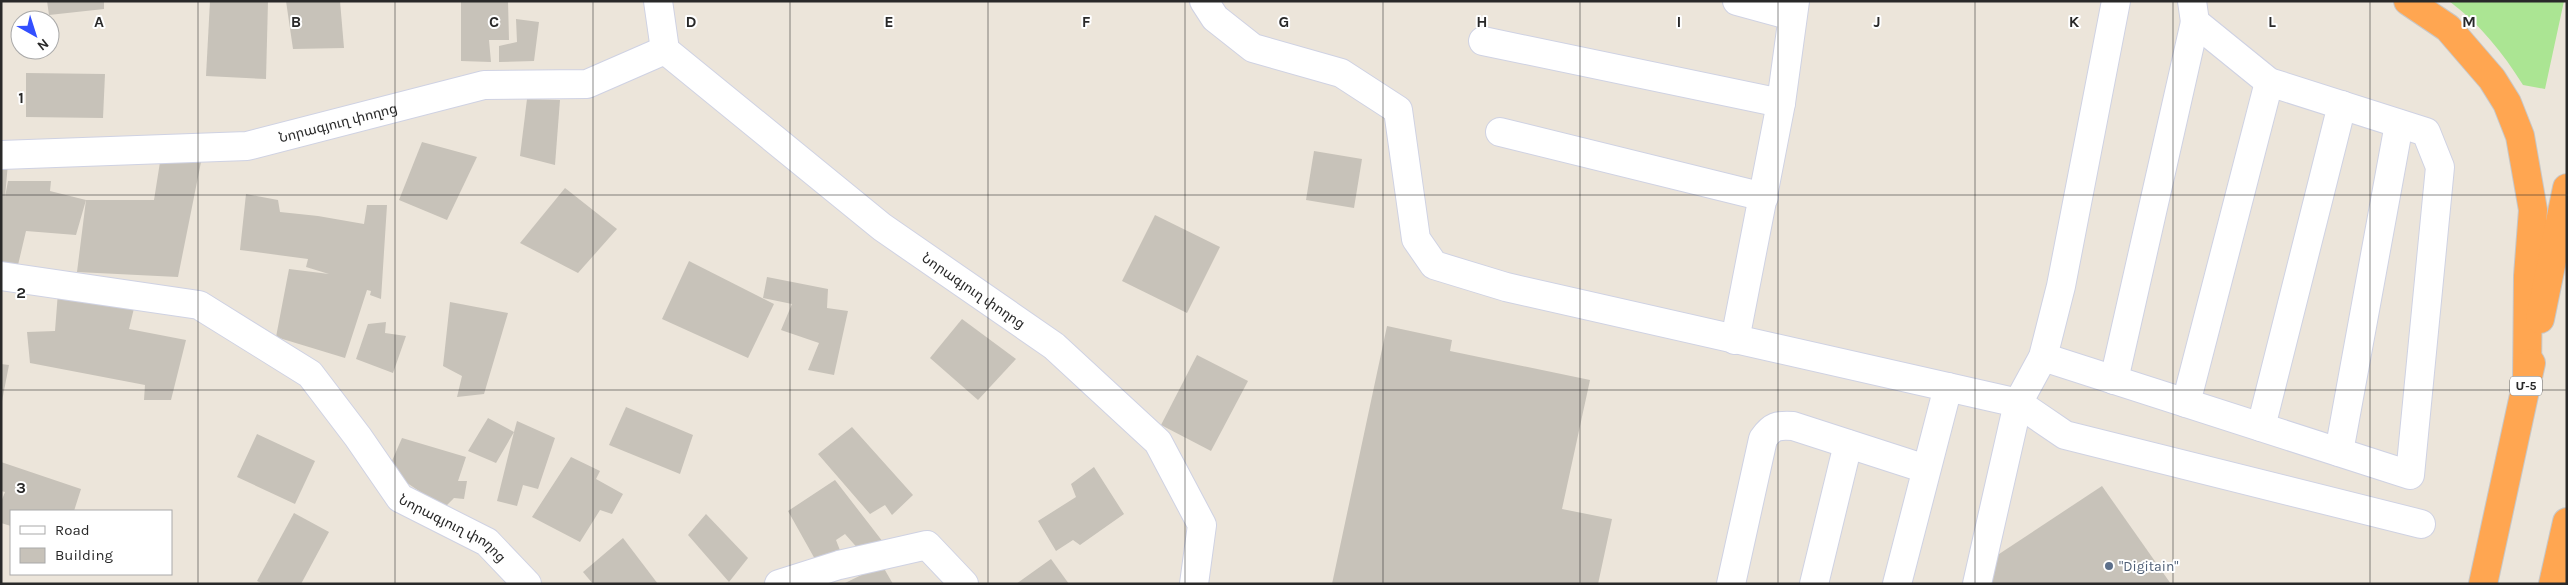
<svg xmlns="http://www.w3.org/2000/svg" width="2568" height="585" viewBox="0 0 2568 585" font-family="Karla,'Noto Sans Armenian',sans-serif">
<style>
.grass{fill:#abe593}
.building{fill:#c7c2b9}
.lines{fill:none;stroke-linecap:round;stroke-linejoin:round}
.minor-casing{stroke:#cfd2e3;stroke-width:30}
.highway-casing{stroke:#c7c7c7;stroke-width:30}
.minor{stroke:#fff;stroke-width:28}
.highway{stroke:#ffa651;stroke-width:28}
.grid{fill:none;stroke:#292929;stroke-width:1;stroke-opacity:0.55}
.service-dot{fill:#5c6f8a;stroke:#fff;stroke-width:2}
.labels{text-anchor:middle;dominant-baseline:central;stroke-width:4;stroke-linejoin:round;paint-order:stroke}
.shield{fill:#fff;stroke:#696969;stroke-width:1}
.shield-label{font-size:12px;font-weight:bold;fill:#292929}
.street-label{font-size:14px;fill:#292929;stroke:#fff}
.service-label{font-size:14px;fill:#4e5e75;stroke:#fff;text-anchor:start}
.grid-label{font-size:16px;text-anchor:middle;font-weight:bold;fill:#292929;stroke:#fff;stroke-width:4;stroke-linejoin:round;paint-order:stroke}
</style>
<rect width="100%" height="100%" fill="#ece5da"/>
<path class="grass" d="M 2449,1 L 2564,1 L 2545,89 L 2523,85 C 2503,53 2480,24 2449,1 Z"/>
<g class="building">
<polygon points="47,1 104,1 104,9 49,15"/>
<polygon points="210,1 268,1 266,79 206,76"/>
<polygon points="286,1 340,1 344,48 293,49"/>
<polygon points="461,1 508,1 509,40 489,40 491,62 461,61"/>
<polygon points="516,19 539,22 534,61 499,62 499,46 517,42"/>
<polygon points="26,73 105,74 103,118 26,117"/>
<polygon points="527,99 560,100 555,165 520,156"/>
<polygon points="422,142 477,157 447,220 399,200"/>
<polygon points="1314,151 1362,159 1354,208 1306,200"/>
<polygon points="1,162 8,163 5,197 8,181 51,181 50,191 86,200 76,235 26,231 18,265 1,262"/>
<polygon points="160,162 201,162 178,277 77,272 86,200 154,200"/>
<polygon points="565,188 617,229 578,273 520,243"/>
<polygon points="246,194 278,200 280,212 318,216 364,224 367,205 387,205 381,299 370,295 371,291 367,290 345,358 276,337 289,269 329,274 306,267 308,259 240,250"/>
<polygon points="1155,215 1220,247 1187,313 1122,281"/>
<polygon points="689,261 774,304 748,358 662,319"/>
<polygon points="767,277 828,289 827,308 848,311 834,375 808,370 819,343 781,330 792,304 763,298"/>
<polygon points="58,292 135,304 129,329 186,340 171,400 144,400 145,385 30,363 27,332 55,331"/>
<polygon points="450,302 508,313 484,394 457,397 462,376 443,366"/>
<polygon points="962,319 1016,359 978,400 930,358"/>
<polygon points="386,322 385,333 406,336 393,373 356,359 368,324"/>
<polygon points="1387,326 1452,340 1450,351 1590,380 1562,509 1612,519 1598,584 1332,584"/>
<polygon points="1197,355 1248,381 1211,451 1161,425"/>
<polygon points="1,364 9,365 2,401 1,401"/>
<polygon points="626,407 693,435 680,474 609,445"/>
<polygon points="488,418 514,432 517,421 555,438 538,489 523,485 517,506 497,501 514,432 496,463 468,451"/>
<polygon points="852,427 913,495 892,515 885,505 870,514 818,454"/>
<polygon points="257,434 315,461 295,504 237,477"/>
<polygon points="402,438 466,457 458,481 467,481 464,499 454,498 444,508 388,470"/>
<polygon points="571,457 600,471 596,479 623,494 612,514 600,510 580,542 532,517"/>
<polygon points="1,462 81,489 74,511 11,511 11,526 1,523 1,502 5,492 1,491"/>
<polygon points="1094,467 1124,514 1080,545 1073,540 1056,551 1038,521 1076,497 1071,484"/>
<polygon points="835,480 883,542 861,552 845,534 836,540 841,553 816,561 788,511"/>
<polygon points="2102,486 2171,584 1989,584 1993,558"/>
<polygon points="294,513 329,532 301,584 263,584 257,581"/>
<polygon points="706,514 748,558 729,582 688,535"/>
<polygon points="623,538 658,584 593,584 583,572"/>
<polygon points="1051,559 1069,584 1016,584"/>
<polygon points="882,565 893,584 843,584"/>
</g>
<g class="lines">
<g class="minor-casing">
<g id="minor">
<path id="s1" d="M 658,1 L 665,50 L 882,227 L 1054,346 L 1158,442 L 1202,525 L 1194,584"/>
<polyline points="1204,1 1215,18 1253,48 1341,73 1398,110 1416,239 1434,265 1506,287 2018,403 2065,435 2421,524"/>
<polyline points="1737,1 1792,16"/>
<polyline points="1483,41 1781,103"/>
<polyline points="1500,132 1764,197"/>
<path id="s2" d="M 1,155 L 247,146 L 484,85 L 587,84 L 665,50"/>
<path id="s3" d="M 1,276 L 199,305 L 310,374 L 358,437 L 400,498 L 487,542 L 527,584"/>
<polyline points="1735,340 1781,103 1795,1"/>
<polyline points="2043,357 2410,475 2440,167 2426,132 2269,82 2195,22 2192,1"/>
<polyline points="2114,380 2195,22"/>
<polyline points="2186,403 2269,82"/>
<polyline points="2261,427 2342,105"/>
<polyline points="2339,452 2399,124"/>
<polyline points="779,584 839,565 927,545 964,584"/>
<path d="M 1731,584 L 1763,439 C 1772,426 1777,425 1793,426 L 1926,469"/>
<polyline points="1814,584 1848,444"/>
<polyline points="1897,584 1948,387"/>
<polyline points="1977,584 2018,403 2043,357 2061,286 2116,1"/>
</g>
</g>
<g class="highway-casing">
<g id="highway">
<polyline points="2408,1 2448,28 2492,79 2507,103 2520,136 2533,210 2528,276 2527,382"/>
<polyline points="2540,319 2567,188"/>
<polyline points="2483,584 2531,363"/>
<polyline points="2553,584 2567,522"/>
</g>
</g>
<use href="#minor" class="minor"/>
<use href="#highway" class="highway"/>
</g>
<path class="grid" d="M 198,1 L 198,584M 395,1 L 395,584M 593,1 L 593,584M 790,1 L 790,584M 988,1 L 988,584M 1185,1 L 1185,584M 1383,1 L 1383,584M 1580,1 L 1580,584M 1778,1 L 1778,584M 1975,1 L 1975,584M 2173,1 L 2173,584M 2370,1 L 2370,584M 1,195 L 2567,195M 1,390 L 2567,390"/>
<circle class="service-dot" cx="2109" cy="566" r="5"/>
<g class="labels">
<rect class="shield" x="2510" y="376.5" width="32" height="19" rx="4"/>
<g class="shield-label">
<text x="2526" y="386">Մ-5</text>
</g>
<g class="street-label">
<text stroke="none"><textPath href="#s2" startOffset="340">Նորագյուղ փողոց</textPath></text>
<text stroke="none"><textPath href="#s1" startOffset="441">Նորագյուղ փողոց</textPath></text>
<text stroke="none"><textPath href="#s3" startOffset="545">Նորագյուղ փողոց</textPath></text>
</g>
<g class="service-label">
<text x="2119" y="566">"Digitain"</text>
</g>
</g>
<g class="grid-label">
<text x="99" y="27">A</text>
<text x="296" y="27">B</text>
<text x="494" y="27">C</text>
<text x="691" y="27">D</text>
<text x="889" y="27">E</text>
<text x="1086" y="27">F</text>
<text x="1284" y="27">G</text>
<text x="1482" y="27">H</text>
<text x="1679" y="27">I</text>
<text x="1877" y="27">J</text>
<text x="2074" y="27">K</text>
<text x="2272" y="27">L</text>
<text x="2469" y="27">M</text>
<text x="21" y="103">1</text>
<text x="21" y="298">2</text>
<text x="21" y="493">3</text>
</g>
<rect width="2568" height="585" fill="none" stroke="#292929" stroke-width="5"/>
<rect x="10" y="510" width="162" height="65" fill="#ffffff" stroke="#a9a9a9"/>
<rect x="20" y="526" width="25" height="8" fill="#ffffff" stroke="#a9a9a9"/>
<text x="55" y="535" font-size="15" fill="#292929">Road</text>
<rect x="20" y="548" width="25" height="15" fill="#c7c2b9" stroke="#a9a9a9"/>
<text x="55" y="560" font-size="15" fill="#292929">Building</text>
<g transform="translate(35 35) rotate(141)"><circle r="24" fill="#ffffff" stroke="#a9a9a9"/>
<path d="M0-4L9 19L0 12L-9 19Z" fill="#334fff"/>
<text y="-8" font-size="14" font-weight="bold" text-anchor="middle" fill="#292929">N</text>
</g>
</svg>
